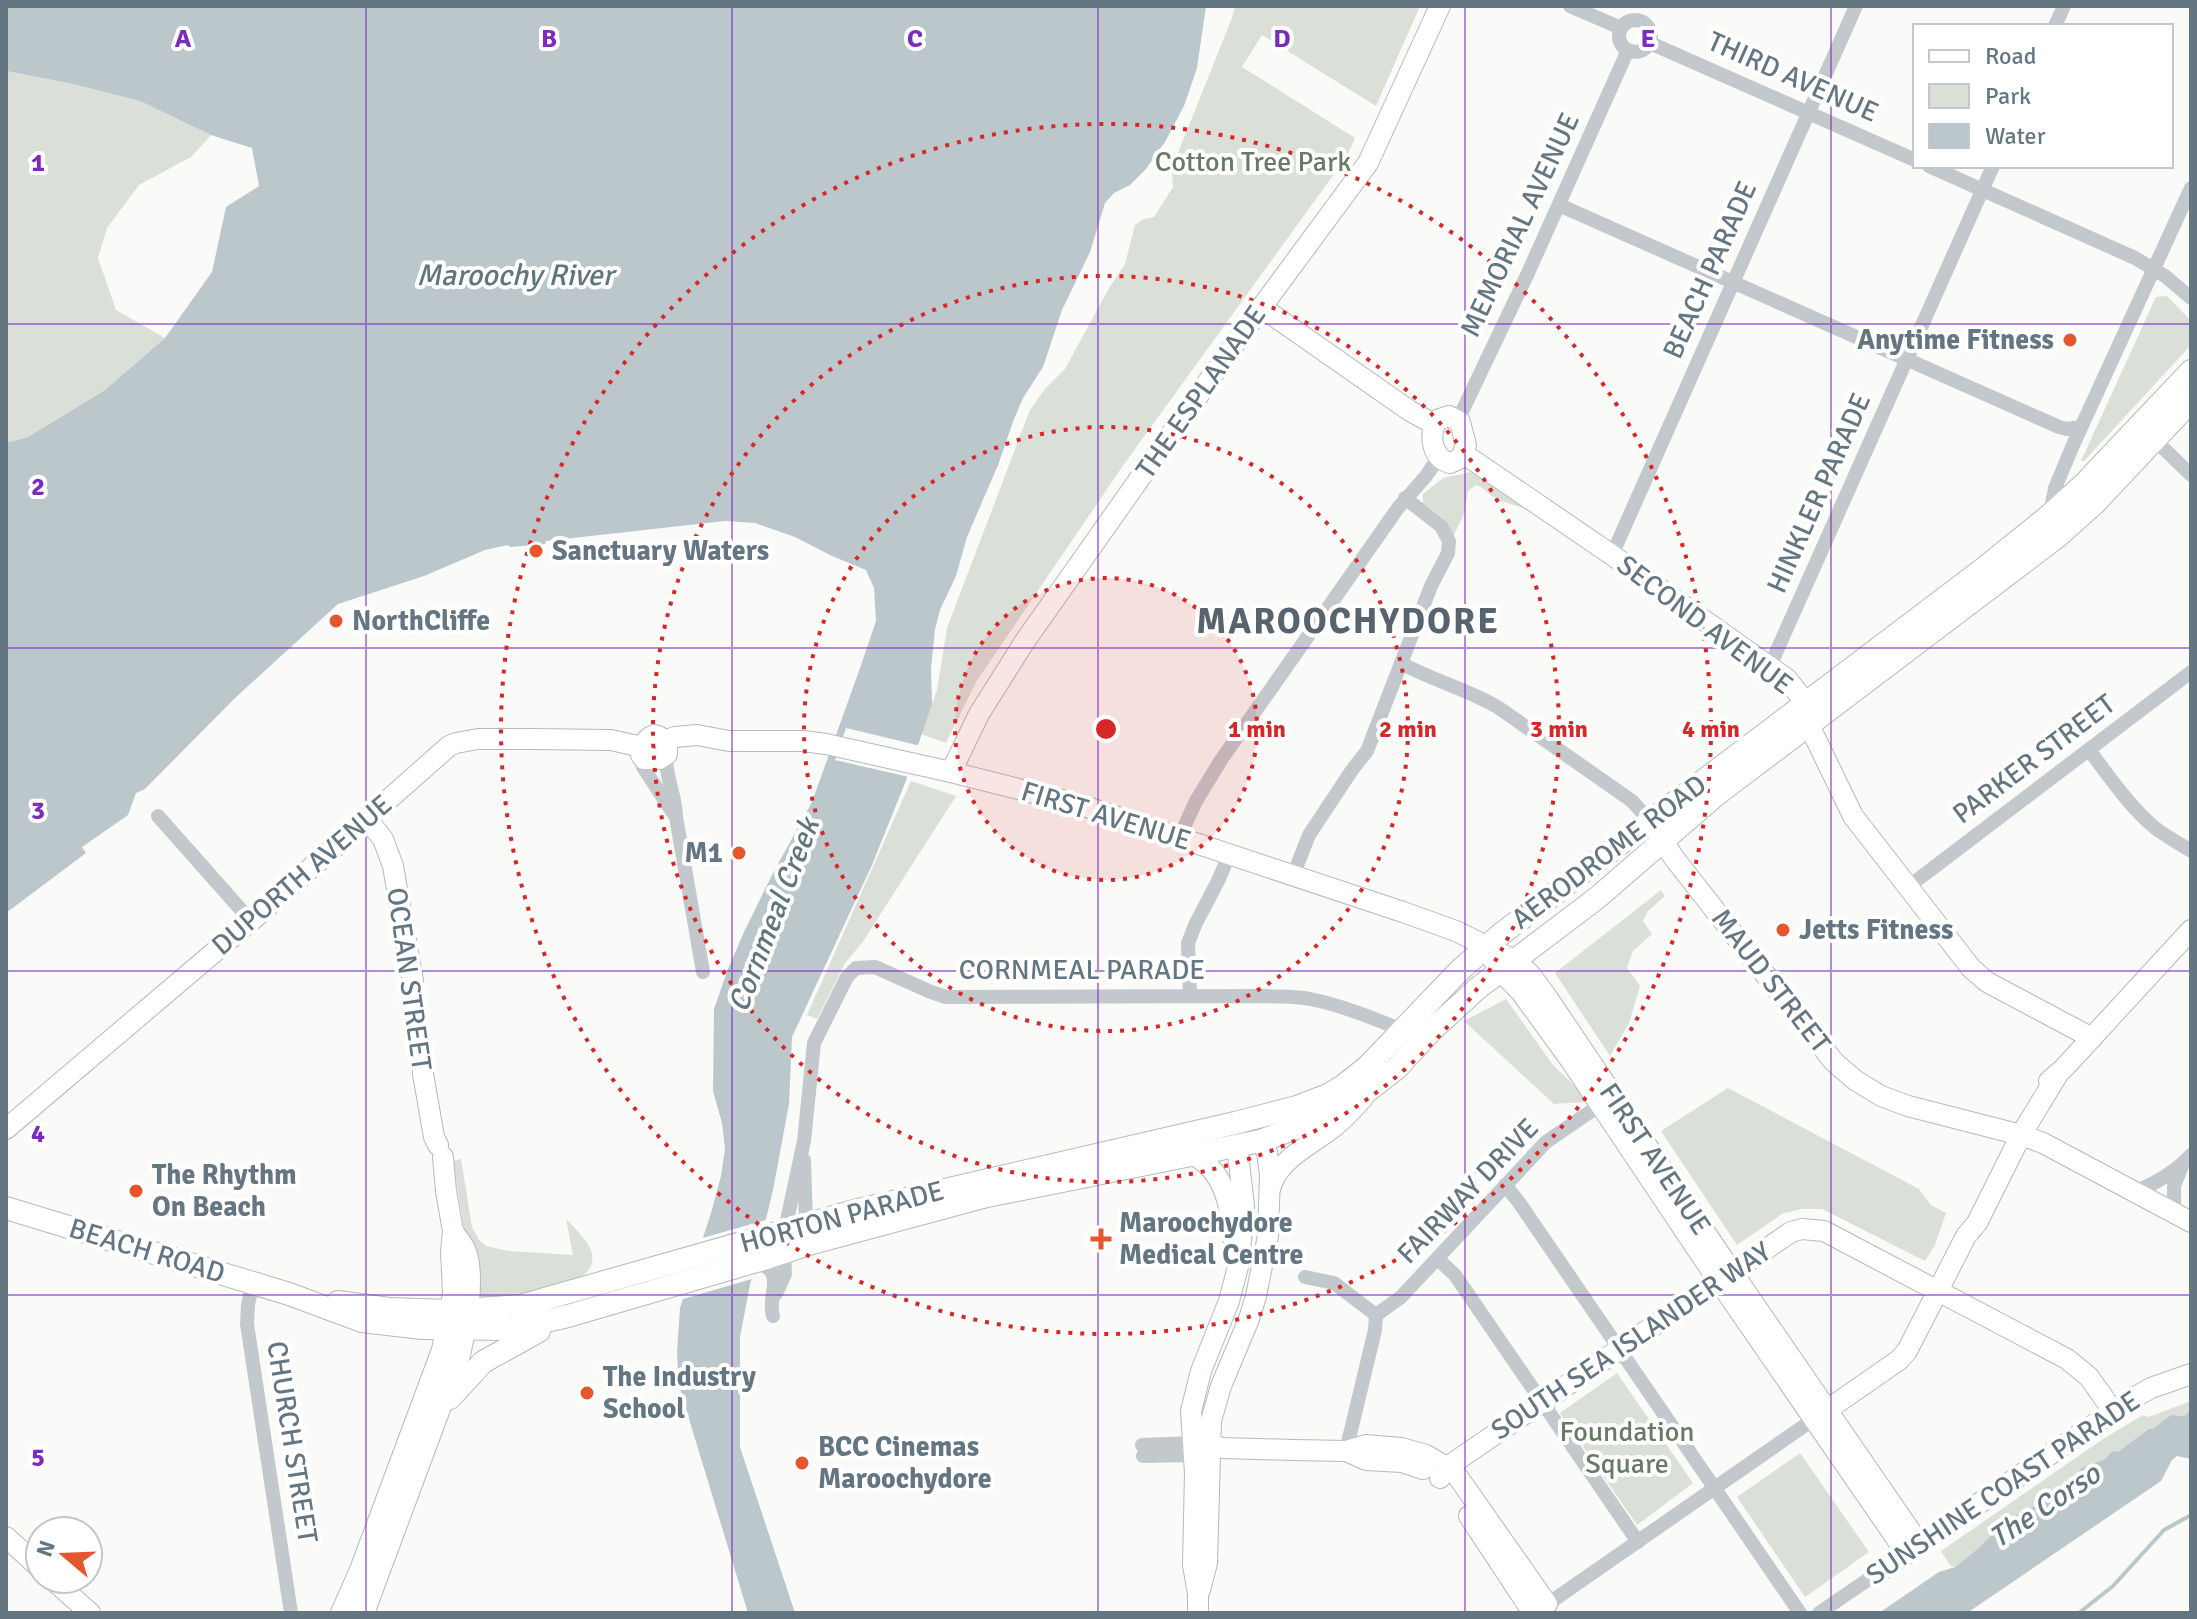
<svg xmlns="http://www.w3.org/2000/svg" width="2197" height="1619" viewBox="0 0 2197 1619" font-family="Signika,sans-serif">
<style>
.green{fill:#dadfd7}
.water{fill:#bbc7cb}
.pier{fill:#fafaf8}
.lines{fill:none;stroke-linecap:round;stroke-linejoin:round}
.stream{stroke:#bbc7cb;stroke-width:4}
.secondary-casing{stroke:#b3babf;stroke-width:22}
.primary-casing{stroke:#b5babe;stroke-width:24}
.street{stroke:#c3c8cc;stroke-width:14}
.secondary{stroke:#fff;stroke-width:20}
.primary{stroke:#fff;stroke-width:22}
.grid{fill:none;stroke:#7b2cbf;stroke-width:2;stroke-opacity:0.55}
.ring{fill:none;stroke:#d62828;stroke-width:4;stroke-dasharray:4 8}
.poi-dot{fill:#e4572e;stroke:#fff;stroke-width:3}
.labels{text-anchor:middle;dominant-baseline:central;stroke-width:8;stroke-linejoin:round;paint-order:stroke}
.street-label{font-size:28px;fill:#657683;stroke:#fff}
.park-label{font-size:28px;fill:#687a64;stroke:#fff}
.poi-label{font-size:28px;font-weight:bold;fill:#657683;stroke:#fff;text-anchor:start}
.water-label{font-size:30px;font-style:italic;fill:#60757c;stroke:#fff}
.district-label{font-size:36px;font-weight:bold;letter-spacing:2px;fill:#57646e;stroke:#fff}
.grid-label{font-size:26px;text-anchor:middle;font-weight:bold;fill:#7b2cbf;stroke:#fff;stroke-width:8;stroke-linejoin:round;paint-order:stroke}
.centre{fill:#d62828;stroke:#fff;stroke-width:4}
.ring-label{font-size:24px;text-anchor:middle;font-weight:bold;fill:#d62828;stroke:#fff;stroke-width:8;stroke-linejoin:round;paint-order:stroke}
</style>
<rect width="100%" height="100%" fill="#fafaf8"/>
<g class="green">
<polygon points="1235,6 1420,6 1376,106 1262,35 1242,67 1355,138 1347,156 1122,467 976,682 946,743 921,734 937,690 947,628 1030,410 1045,389 1065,369 1109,288 1125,264 1135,225 1144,219 1154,217 1173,187 1172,174 1175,160 1232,18"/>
<polygon points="6,71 73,84 140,101 211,135 191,157 139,185 107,228 98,258 116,310 165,338 105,390 28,437 6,443"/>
<polygon points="2167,296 2191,321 2191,345 2084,461 2081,461 2156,297"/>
<polygon points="1471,472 1524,508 1497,500 1481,487 1476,485 1468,491 1464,514 1453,537 1443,518 1423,503 1423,494 1443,478"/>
<polygon points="911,781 956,796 862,943 845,963 817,1019 807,1015"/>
<polygon points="1661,890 1665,896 1648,911 1643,921 1652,934 1633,951 1627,968 1640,986 1629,1023 1610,1056 1555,973"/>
<polygon points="1506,999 1553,1065 1582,1093 1584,1102 1554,1104 1464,1021"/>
<polygon points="1728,1088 1919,1189 1931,1205 1946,1213 1935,1245 1925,1261 1822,1209 1801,1209 1782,1214 1737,1245 1661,1131"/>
<path d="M 461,1159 L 472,1227 L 479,1240 L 486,1246 L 508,1251 L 573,1255 L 566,1219 C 574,1228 590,1242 592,1254 C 600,1292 504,1297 480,1298 L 479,1284 L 464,1229 L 453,1161 Z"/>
<polygon points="1617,1373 1693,1483 1637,1525 1560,1413"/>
<polygon points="2191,1401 2191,1410 2184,1416 2171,1415 2119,1453 2112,1451 2105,1459 2081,1468 2069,1485 2050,1493 2044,1502 2023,1511 2007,1521 1975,1551 1955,1567 1950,1565 1941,1551 2103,1439 2143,1415 2149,1417"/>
<polygon points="1800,1453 1869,1552 1805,1597 1737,1497"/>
</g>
<g class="water">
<polygon points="6,6 1206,6 1197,68 1184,106 1165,142 1146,169 1130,185 1114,193 1105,203 1090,252 1062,310 1043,367 1023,398 1014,419 998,465 967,537 956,576 940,610 935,629 931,668 932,704 905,783 872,865 792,1037 789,1104 773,1190 750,1285 740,1337 740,1447 795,1613 748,1613 679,1386 677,1352 680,1308 711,1213 721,1176 725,1149 722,1123 713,1091 714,1009 728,969 744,932 772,875 812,802 860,668 876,621 874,588 866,570 832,556 795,537 755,523 725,521 546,541 545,544 510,547 508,545 485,550 424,576 338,604 235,698 145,789 136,793 128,815 82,847 86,853 6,913 6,443 28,437 105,390 165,338 212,272 226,207 259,186 252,148 211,135 140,101 73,84 6,71"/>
<polygon points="2191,1410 2191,1459 2177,1456 2172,1460 2161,1481 1967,1613 1879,1613 1939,1572 1955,1567 1975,1551 2007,1521 2023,1511 2044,1502 2050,1493 2069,1485 2081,1468 2105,1459 2112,1451 2118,1452 2149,1429 2152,1429 2171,1415 2184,1416"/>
</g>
<g class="pier">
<polygon points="846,728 917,745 921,745 909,777 835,760"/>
<polygon points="769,1219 755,1278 680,1300 699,1239"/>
</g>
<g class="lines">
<polyline class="stream" points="2079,1613 2113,1586 2164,1530 2191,1515"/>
<g class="secondary-casing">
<g id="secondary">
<polyline points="1261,307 1410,411 1434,424"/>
<path d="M 1449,416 L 1460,422 L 1466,445 L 1461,458 L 1450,463 C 1432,458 1428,436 1437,420 Z"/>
<polyline points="1464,454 1612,555 1787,679 1805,702 1809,725 1853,816 1971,968 1987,982 2092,1038"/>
<path d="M 654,735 C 663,736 668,745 667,754 L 659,759 L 644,759 L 641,755 C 640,747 646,738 654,735 Z"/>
<polyline points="664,741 675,737 697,735 729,741 803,741 826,744 951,772 1078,804 1403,912 1456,931 1514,960 1530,974 1547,997 1717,1250 1920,1545"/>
<polyline points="951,772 979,714 1025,641 1241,335 1368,163 1440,6"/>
<polyline points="367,819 383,839 393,866 413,981 412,1004 422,1053 423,1074 434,1137 438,1145"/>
<polyline points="1650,821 1674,858 1834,1062 1855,1080 1881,1096 1908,1106 2021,1135 2043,1143 2191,1222"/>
<polyline points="1492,958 1500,971 1521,992 1571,1061 1709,1267 1907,1554"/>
<polyline points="2049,1081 2064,1068 2191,930"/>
<polyline points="6,1129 251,921 449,746 456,743 478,739 531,739 611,740 642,747"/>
<path d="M 1193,1155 C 1224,1170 1231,1206 1233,1238"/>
<polyline points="443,1157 446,1191 453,1231 451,1252 453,1293 450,1311"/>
<path d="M 1270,1189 C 1278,1158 1312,1145 1335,1126 C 1345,1118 1354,1108 1363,1098"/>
<path d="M 453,1231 C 457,1237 462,1243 465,1249 C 472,1264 470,1294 468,1311"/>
<polyline points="1827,1410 1899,1360 1907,1351 1966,1236 1977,1223 2021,1135 2058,1074"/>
<polyline points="1201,1443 1223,1448 1294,1450 1346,1451 1366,1445 1401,1448 1426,1455 1448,1468 1458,1477 1547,1604"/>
<polyline points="1346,1451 1366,1460 1402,1462 1423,1469"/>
<polyline points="1440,1478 1453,1463 1791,1232 1802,1229 1824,1231 2067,1359 2089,1377 2113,1411"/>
<polyline points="1469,1516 1533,1613"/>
<polyline points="6,1537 40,1568"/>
<polyline points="1885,1568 2128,1401 2151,1388 2191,1374"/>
<polyline points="52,1579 90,1613"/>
<polyline points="1200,1590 1207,1563 1211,1421 1221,1386 1249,1319 1256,1296 1268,1236 1270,1174 1267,1152 1260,1141"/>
<polyline points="1198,1613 1198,1594 1193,1565 1195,1473 1191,1411 1201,1371 1229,1301 1239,1263 1244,1206 1237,1145"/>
</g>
</g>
<g class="primary-casing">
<g id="primary">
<polyline points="6,1208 289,1294 362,1321 422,1328 511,1329 568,1316 760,1260 809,1244 987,1196 1260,1141 1319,1120 1370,1089 1397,1068 1431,1031 1478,988 1597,898 1716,795 2057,537 2095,503 2191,401"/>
<polyline points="338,1302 389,1309 450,1311 520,1306 854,1211 1235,1123 1297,1107 1328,1095 1343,1086 1367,1067 1460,970 1501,934 1983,569 2050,515 2083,485 2191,371"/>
<polyline points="450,1398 483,1362 539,1331"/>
<polyline points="342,1613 361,1570 443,1350 450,1316"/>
<polyline points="363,1613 459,1355 467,1316"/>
</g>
</g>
<g class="street">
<polyline points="1570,6 1621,28"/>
<circle cx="1635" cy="36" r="16"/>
<polyline points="2055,26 2064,6"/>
<polyline points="1650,43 1915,160"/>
<polyline points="1929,166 2135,258 2165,276 2191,298"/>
<polyline points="1559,205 2059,427 2067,429 2081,427"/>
<polyline points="1458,420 1528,273 1628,50"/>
<polyline points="2155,440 2191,475"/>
<polyline points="2050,514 2055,488 2073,445 2191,188"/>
<polyline points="1612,555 1856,6"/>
<path d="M 1401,663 C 1433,681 1468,689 1499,708 L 1632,801 L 1650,821"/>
<polyline points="1770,666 1993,166"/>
<path d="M 2089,750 C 2109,776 2128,805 2154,827 C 2165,836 2179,843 2191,851"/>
<polyline points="640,754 643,767 675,816"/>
<path d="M 666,755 C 665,777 676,795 676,817 L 703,972"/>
<polyline points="158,816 251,921"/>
<polyline points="1179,838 1196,801 1221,760 1398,508 1426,476 1439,457"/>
<polyline points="1293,876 1309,835 1352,770 1367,751 1431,586 1448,553 1449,541 1441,526 1405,498"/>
<polyline points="1908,887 2191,672"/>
<polyline points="1190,996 1188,943 1196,923 1218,881 1229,855"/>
<polyline points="804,1160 806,1224"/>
<polyline points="1505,1185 1518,1201 1800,1613"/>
<path d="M 2135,1192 C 2156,1183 2176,1172 2191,1155"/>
<polyline points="2174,1213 2174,1186 2182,1166"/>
<path d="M 785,1230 L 804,1141 L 814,1043 L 847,977 L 856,968 L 875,967 L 931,992 L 946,997 L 1264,996 C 1279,997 1295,996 1310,999 C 1341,1005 1373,1018 1402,1030"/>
<polyline points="1438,1259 1455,1275 1638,1542"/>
<path d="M 752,1263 C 790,1268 766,1295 773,1316"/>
<polyline points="1305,1277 1334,1283 1376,1315"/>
<polyline points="253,1284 248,1304 247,1324 291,1613"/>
<polyline points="776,1294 785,1274 784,1252"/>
<polyline points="1376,1315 1401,1297 1546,1142 1600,1105"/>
<polyline points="1142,1445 1193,1443"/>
<polyline points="1346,1451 1375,1330 1376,1315"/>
<polyline points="1143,1456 1194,1455"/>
<polyline points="1542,1608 1814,1419"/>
<polyline points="1819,1613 1885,1568"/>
</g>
<use href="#secondary" class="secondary"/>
<use href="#primary" class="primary"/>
</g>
<path class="grid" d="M 366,6 L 366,1613M 732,6 L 732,1613M 1098,6 L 1098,1613M 1465,6 L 1465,1613M 1831,6 L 1831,1613M 6,324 L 2191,324M 6,648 L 2191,648M 6,971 L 2191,971M 6,1295 L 2191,1295"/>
<circle cx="1106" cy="729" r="151" fill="#d62828" fill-opacity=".12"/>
<g class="ring">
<circle cx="1106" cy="729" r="151"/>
<circle cx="1106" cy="729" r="302"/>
<circle cx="1106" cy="729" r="453"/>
<circle cx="1106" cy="729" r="605"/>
</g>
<g class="poi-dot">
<circle cx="2070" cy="340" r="8"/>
<circle cx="536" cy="551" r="8"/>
<circle cx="336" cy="621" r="8"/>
<circle cx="739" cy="853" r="8"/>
<circle cx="1783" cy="930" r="8"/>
<circle cx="136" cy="1191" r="8"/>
<path d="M1097 1227h8v8h8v8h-8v8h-8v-8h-8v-8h8z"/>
<circle cx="587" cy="1393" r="8"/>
<circle cx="802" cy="1463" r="8"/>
</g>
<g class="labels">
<g class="street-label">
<text transform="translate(1793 77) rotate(24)">THIRD AVENUE</text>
<text transform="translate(1520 225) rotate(-65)">MEMORIAL AVENUE</text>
<text transform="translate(1710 270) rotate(-66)">BEACH PARADE</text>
<text transform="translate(1201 392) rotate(-55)">THE ESPLANADE</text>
<text transform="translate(1819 493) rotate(-66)">HINKLER PARADE</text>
<text transform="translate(1705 625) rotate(37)">SECOND AVENUE</text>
<text transform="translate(2034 759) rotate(-37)">PARKER STREET</text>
<text transform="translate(1106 816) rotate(17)">FIRST AVENUE</text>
<text transform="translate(1609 852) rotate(-37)">AERODROME ROAD</text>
<text transform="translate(302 875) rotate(-41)">DUPORTH AVENUE</text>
<text x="1082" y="970">CORNMEAL PARADE</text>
<text transform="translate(409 979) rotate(82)">OCEAN STREET</text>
<text transform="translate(1771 981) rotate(52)">MAUD STREET</text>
<text transform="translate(1655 1159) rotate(56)">FIRST AVENUE</text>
<text transform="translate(1468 1191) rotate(-46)">FAIRWAY DRIVE</text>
<text transform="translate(842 1217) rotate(-15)">HORTON PARADE</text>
<text transform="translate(147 1251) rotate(17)">BEACH ROAD</text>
<text transform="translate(1631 1341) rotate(-34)">SOUTH SEA ISLANDER WAY</text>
<text transform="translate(292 1442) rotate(81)">CHURCH STREET</text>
<text transform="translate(2003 1488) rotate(-34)">SUNSHINE COAST PARADE</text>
</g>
<g class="park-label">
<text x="1253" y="162">Cotton Tree Park</text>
<text x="1627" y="1432">Foundation<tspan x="1627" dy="32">Square</tspan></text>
</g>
<g class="poi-label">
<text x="2054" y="340" text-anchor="end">Anytime Fitness</text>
<text x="552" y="551">Sanctuary Waters</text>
<text x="352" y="621">NorthCliffe</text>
<text x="723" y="853" text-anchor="end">M1</text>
<text x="1799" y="930">Jetts Fitness</text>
<text x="152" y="1175">The Rhythm<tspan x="152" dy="32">On Beach</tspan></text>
<text x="1119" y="1223">Maroochydore<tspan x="1119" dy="32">Medical Centre</tspan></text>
<text x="603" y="1377">The Industry<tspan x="603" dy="32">School</tspan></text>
<text x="818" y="1447">BCC Cinemas<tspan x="818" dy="32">Maroochydore</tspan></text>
</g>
<g class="water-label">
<text x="515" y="275">Maroochy River</text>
<text transform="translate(774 915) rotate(-69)">Cornmeal Creek</text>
<text transform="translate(2045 1506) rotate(-34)">The Corso</text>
</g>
<g class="district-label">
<text x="1348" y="621">MAROOCHYDORE</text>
</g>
</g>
<g class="grid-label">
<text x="183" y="47">A</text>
<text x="549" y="47">B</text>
<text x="915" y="47">C</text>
<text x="1282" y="47">D</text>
<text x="1648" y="47">E</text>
<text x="38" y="171">1</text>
<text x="38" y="495">2</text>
<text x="38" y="819">3</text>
<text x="38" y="1142">4</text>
<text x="38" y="1466">5</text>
</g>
<circle cx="1106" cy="729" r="12" class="centre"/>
<g class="ring-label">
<text x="1257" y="737">1 min</text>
<text x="1408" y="737">2 min</text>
<text x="1559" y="737">3 min</text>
<text x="1711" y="737">4 min</text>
</g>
<rect width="2197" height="1619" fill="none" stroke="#657683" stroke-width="16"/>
<rect x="1913" y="24" width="260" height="144" fill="#ffffff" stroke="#c1c8cd" stroke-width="2"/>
<rect x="1929" y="50" width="40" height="12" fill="#ffffff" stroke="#c1c8cd" stroke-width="2"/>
<text x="1985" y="64" font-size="24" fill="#657683">Road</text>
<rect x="1929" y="84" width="40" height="24" fill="#dadfd7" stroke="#c1c8cd" stroke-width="2"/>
<text x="1985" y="104" font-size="24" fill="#657683">Park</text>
<rect x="1929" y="124" width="40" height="24" fill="#bbc7cb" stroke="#c1c8cd" stroke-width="2"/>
<text x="1985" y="144" font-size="24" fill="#657683">Water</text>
<g transform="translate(64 1555) rotate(289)"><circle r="38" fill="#ffffff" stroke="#c1c8cd" stroke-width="2"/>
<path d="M0-6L14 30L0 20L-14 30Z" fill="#e4572e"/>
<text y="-12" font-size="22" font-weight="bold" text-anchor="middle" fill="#657683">N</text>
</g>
</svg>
